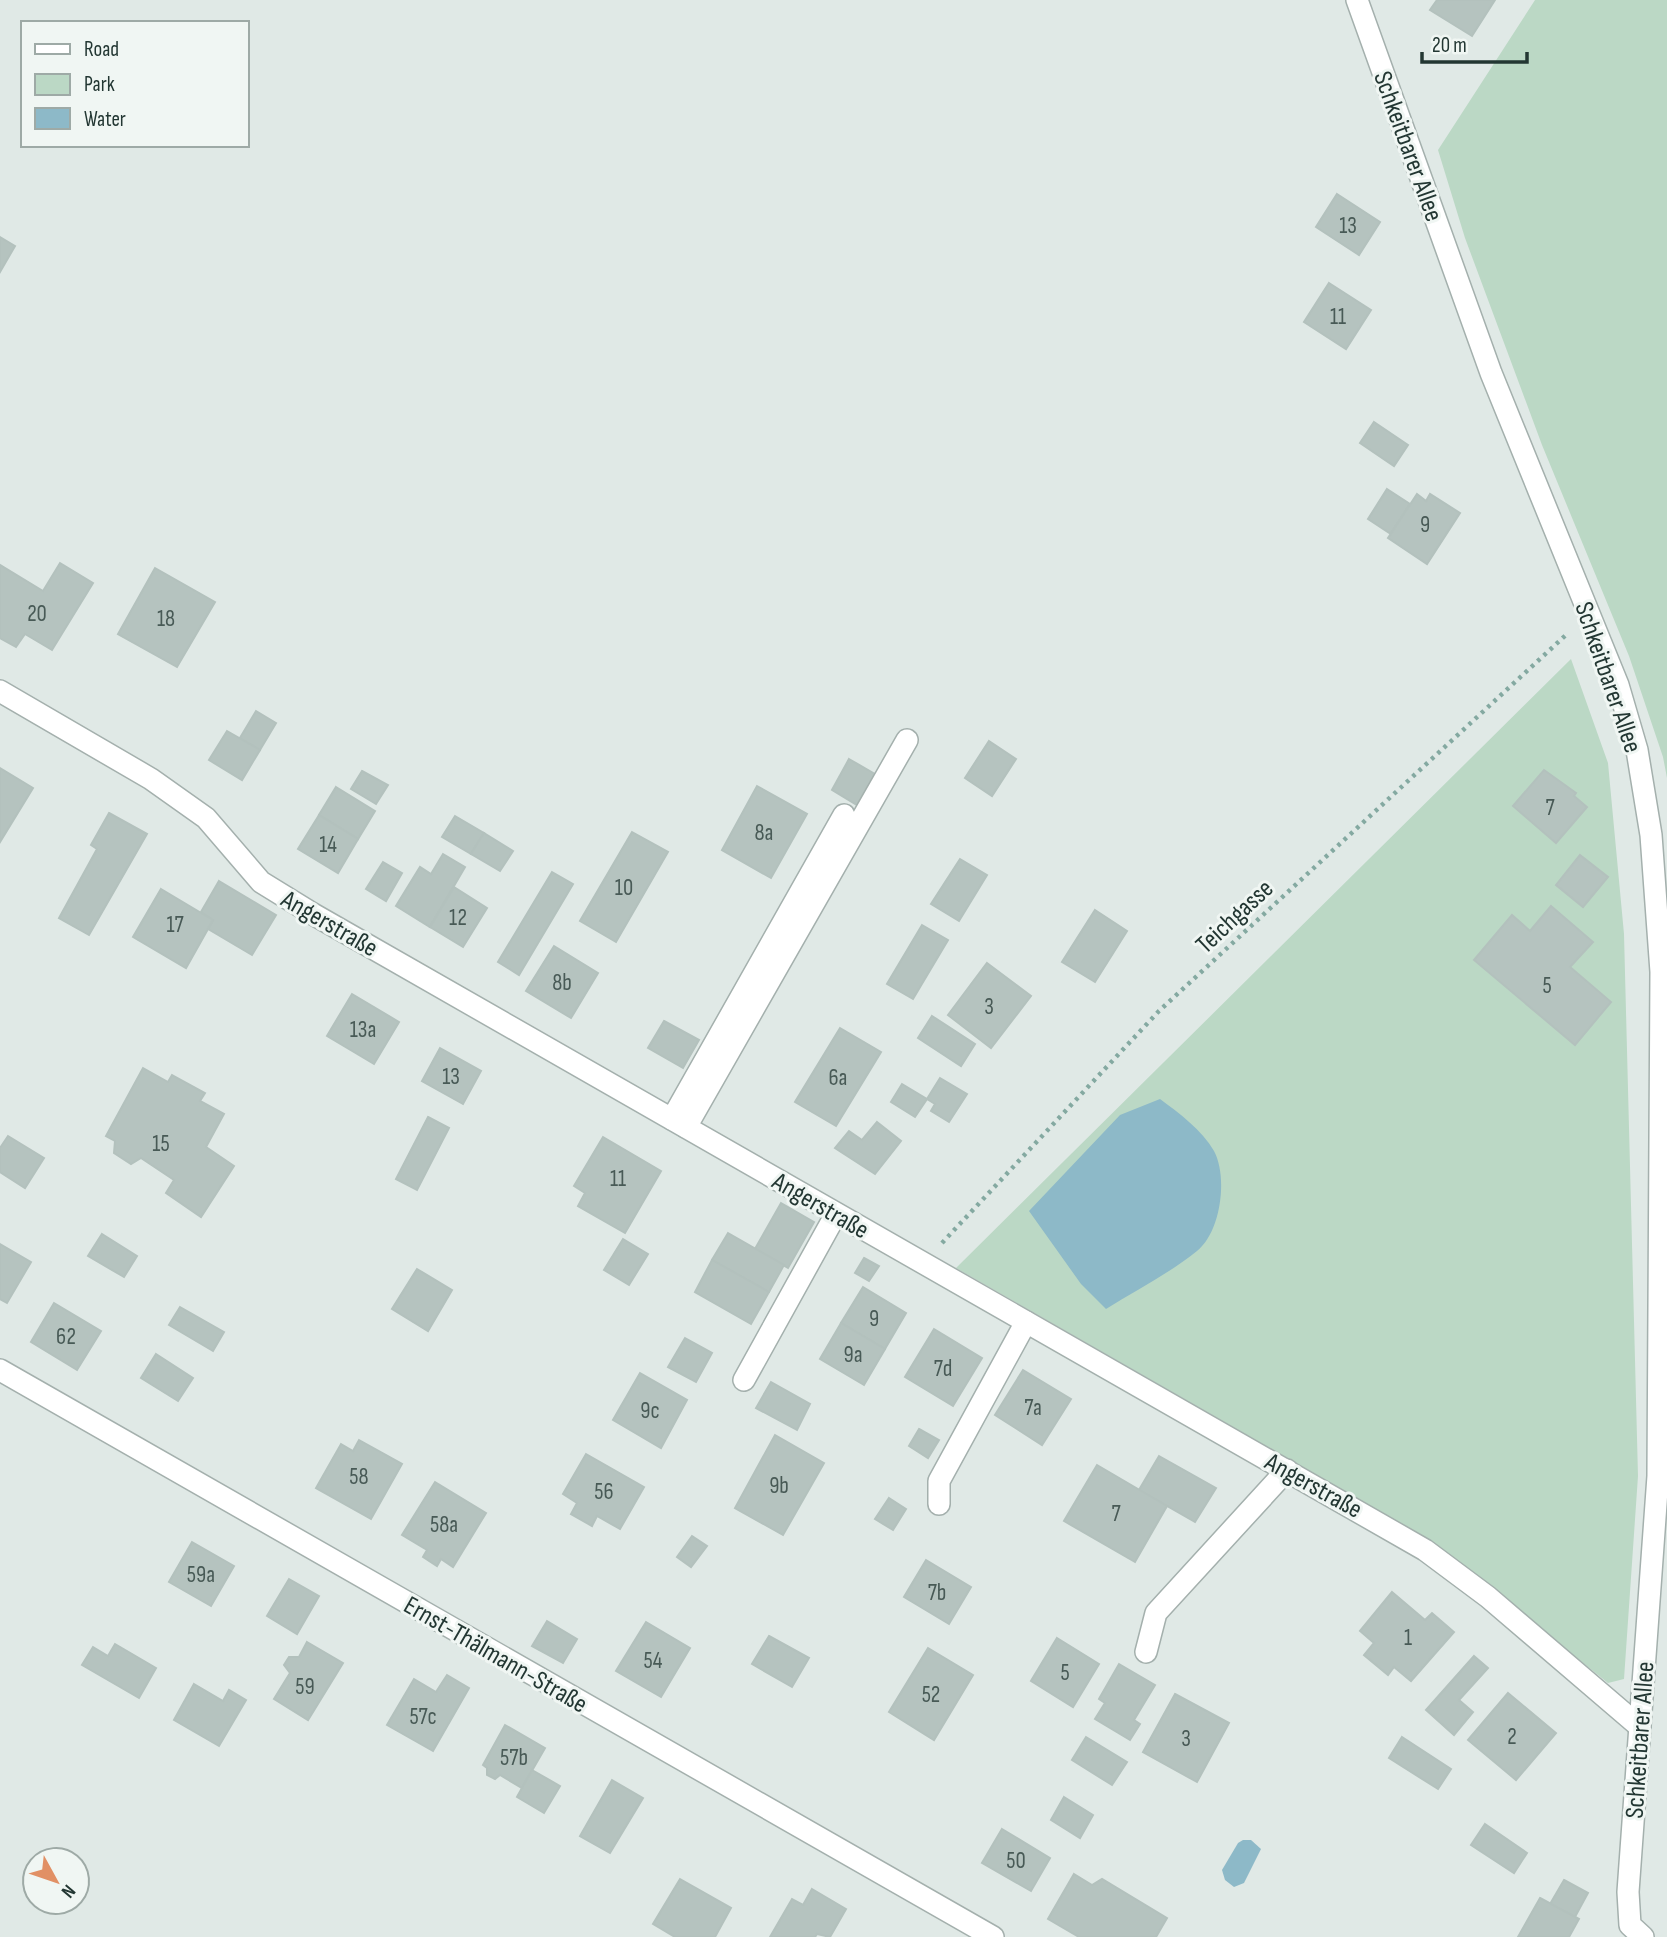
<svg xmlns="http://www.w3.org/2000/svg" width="1667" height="1937" viewBox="0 0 1667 1937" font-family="'Sofia Sans Condensed',sans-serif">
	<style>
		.green { fill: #bbd8c5 }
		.water { fill: #8db9c8 }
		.building { fill: #b5c3bf; stroke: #b3c1bd; stroke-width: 2 }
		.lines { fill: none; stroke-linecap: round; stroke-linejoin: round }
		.service-casing { stroke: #a4b0ad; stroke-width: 24 }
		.minor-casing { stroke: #a4b0ad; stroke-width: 24 }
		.tertiary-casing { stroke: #a4b0ad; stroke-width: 24 }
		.path { stroke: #84a9a1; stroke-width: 4.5; stroke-dasharray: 3.5 5; stroke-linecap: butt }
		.service { stroke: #fff; stroke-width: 21 }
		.minor { stroke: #fff; stroke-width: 21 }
		.tertiary { stroke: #fff; stroke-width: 21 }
		.labels { text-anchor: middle; stroke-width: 6; stroke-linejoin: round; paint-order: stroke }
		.number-label { font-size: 23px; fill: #485a56 }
		.street-label { font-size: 26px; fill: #233733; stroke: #f0f6f3 }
	</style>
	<rect width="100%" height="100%" fill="#e0e9e6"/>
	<g class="green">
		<path d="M1535 0H1667V778L1663 757 1629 656 1542 445 1465 238 1438 150Z"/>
		<path d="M1571 659 1608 763 1624 934 1638 1476 1624 1679 1608 1683 1431 1541 956 1268Z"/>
	</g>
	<g class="water">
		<path d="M1160 1099C1179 1113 1202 1130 1214 1151 1228 1177 1221 1232 1197 1251 1170 1273 1136 1290 1106 1309L1081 1284 1029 1211 1120 1115Z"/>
		<path d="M1243 1840H1251L1261 1849 1244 1883 1234 1887 1225 1880 1222 1870 1238 1843Z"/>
	</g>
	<g class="building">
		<path d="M1437 0H1495L1472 36 1430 10Z"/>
		<path d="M1337 194 1380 222 1359 255 1316 227Z"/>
		<path d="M0 237 15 246 0 272Z"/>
		<path d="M1329 283 1371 310 1346 349 1304 322Z"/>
		<path d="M1374 422 1408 445 1394 466 1360 443Z"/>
		<path d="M1387 489 1410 504 1391 534 1368 519Z"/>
		<path d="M1417 494 1426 501 1430 494 1460 513 1427 564 1388 538Z"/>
		<path d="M60 563 93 583 52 650 25 634 16 647 0 638V565L43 591Z"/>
		<path d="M155 568 215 602 177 667 118 634Z"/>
		<path d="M256 711 276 723 260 750 240 738Z"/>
		<path d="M227 731 260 750 242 780 209 760Z"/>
		<path d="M989 741 1016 759 992 796 965 778Z"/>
		<path d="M849 759 875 774 857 805 832 790Z"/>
		<path d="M0 768 33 788 0 842Z"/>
		<path d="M1544 770 1576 793 1574 796 1587 807 1556 843 1513 806Z"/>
		<path d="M362 771 388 785 376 804 351 789Z"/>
		<path d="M757 786 807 814 771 878 722 850Z"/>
		<path d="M336 787 375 811 358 839 319 815Z"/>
		<path d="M109 813 147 834 89 935 59 918 97 849 91 845Z"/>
		<path d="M319 815 358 839 338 873 298 849Z"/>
		<path d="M455 816 484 833 471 854 442 837Z"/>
		<path d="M632 832 668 852 616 942 580 921Z"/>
		<path d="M484 833 513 851 500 871 471 854Z"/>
		<path d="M443 854 465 867 430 927 396 906 420 867 431 874Z"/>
		<path d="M1580 855 1608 877 1583 907 1556 885Z"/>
		<path d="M960 859 987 875 959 921 931 904Z"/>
		<path d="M383 862 402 873 386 901 366 889Z"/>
		<path d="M552 872 573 884 519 975 498 962Z"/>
		<path d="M219 881 276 915 252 955 208 929 213 920 201 912Z"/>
		<path d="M454 887 487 908 463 947 430 927Z"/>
		<path d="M161 889 213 920 186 968 133 937Z"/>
		<path d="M1551 906 1593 942 1570 967 1611 1002 1575 1045 1474 960 1512 915 1530 931Z"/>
		<path d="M1095 910 1127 931 1095 982 1062 962Z"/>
		<path d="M922 925 948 940 913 999 887 984Z"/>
		<path d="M554 946 598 973 571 1018 526 991Z"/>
		<path d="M987 963 1031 996 991 1048 948 1015Z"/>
		<path d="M352 994 399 1022 374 1064 327 1036Z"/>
		<path d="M932 1016 975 1044 961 1066 918 1038Z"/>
		<path d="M664 1021 699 1040 683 1068 648 1048Z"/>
		<path d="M840 1028 881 1052 836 1126 795 1102Z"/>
		<path d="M440 1048 481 1071 463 1104 422 1081Z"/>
		<path d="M143 1068 168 1082 172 1075 205 1093 200 1101 224 1114 206 1147 234 1166 201 1217 166 1193 174 1180 141 1158 131 1164 114 1153 115 1141 106 1136Z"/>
		<path d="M940 1078 967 1094 949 1122 931 1111 935 1104 927 1099Z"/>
		<path d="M902 1084 927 1099 915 1117 891 1102Z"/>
		<path d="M428 1117 449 1128 417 1190 396 1179Z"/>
		<path d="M877 1122 901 1141 875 1174 835 1148 849 1131 862 1140Z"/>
		<path d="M8 1136 44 1158 25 1188 0 1172V1148Z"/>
		<path d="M603 1137 661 1171 625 1233 578 1206 585 1193 574 1186Z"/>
		<path d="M781 1203 814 1222 788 1268 755 1249Z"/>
		<path d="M728 1233 784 1265 769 1292 712 1260Z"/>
		<path d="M102 1234 137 1256 124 1277 88 1256Z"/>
		<path d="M623 1239 648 1254 629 1285 604 1270Z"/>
		<path d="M0 1244 31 1262 7 1303 0 1299Z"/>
		<path d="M864 1258 879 1266 869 1281 855 1273Z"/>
		<path d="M712 1260 769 1292 751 1324 695 1292Z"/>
		<path d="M417 1269 452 1290 428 1331 392 1309Z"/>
		<path d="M863 1287 906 1313 885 1349 841 1323Z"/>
		<path d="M54 1303 101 1331 77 1370 31 1342Z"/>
		<path d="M180 1307 224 1332 213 1351 169 1325Z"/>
		<path d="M841 1323 885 1349 864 1385 820 1359Z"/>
		<path d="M934 1329 982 1358 953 1406 905 1377Z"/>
		<path d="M685 1338 712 1353 696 1382 668 1367Z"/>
		<path d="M156 1354 193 1378 178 1401 141 1378Z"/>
		<path d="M1023 1370 1071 1399 1042 1445 995 1415Z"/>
		<path d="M640 1373 687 1400 661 1448 613 1420Z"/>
		<path d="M771 1382 810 1404 797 1430 756 1408Z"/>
		<path d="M919 1429 939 1440 928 1458 909 1446Z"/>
		<path d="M775 1435 824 1463 783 1535 735 1508Z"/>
		<path d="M359 1440 402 1464 371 1519 316 1488 341 1444 353 1451Z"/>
		<path d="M586 1454 644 1487 620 1529 597 1516 592 1526 571 1514 577 1503 563 1494Z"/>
		<path d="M1159 1456 1216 1488 1195 1522 1139 1490Z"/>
		<path d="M1097 1465 1167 1506 1135 1562 1064 1521Z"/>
		<path d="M435 1482 486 1513 453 1567 441 1559 437 1566 423 1557 427 1550 402 1535Z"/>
		<path d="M889 1498 906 1509 893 1530 875 1519Z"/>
		<path d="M692 1536 707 1546 691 1567 677 1557Z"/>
		<path d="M192 1542 234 1566 211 1606 169 1582Z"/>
		<path d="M926 1560 971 1587 949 1624 904 1597Z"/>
		<path d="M289 1579 319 1596 297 1634 267 1616Z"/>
		<path d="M1392 1592 1425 1620 1432 1613 1454 1632 1411 1681 1394 1667 1388 1675 1364 1655 1374 1643 1360 1631Z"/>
		<path d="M547 1621 577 1639 563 1663 532 1646Z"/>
		<path d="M646 1622 690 1648 661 1697 616 1671Z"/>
		<path d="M769 1636 809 1658 792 1687 752 1664Z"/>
		<path d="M1057 1638 1099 1664 1073 1707 1031 1681Z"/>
		<path d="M307 1642 343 1663 308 1720 274 1699 290 1673 284 1665 289 1657H299Z"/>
		<path d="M115 1644 156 1668 139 1698 82 1665 93 1647 108 1656Z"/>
		<path d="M928 1648 973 1675 934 1740 889 1712Z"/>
		<path d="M1474 1656 1488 1668 1459 1700 1473 1712 1454 1735 1426 1710Z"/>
		<path d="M1119 1664 1155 1685 1134 1720 1140 1724 1130 1740 1095 1719 1105 1703 1099 1699Z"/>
		<path d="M447 1675 469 1688 433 1751 387 1725 414 1679 436 1692Z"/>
		<path d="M194 1684 223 1701 229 1690 246 1700 219 1746 174 1720Z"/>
		<path d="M1508 1693 1556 1733 1516 1780 1468 1740Z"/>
		<path d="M1175 1694 1229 1723 1197 1782 1143 1752Z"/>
		<path d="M505 1725 545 1748 522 1788 500 1775 495 1779 487 1775V1768L483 1765Z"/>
		<path d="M1086 1737 1127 1762 1112 1785 1072 1760Z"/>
		<path d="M1402 1737 1451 1769 1438 1789 1389 1758Z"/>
		<path d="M532 1770 560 1786 544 1813 517 1797Z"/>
		<path d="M612 1780 643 1798 610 1853 580 1836Z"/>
		<path d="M1064 1797 1093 1815 1080 1838 1051 1820Z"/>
		<path d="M1485 1824 1527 1853 1514 1873 1471 1845Z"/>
		<path d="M1002 1829 1050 1858 1031 1891 982 1863Z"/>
		<path d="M1074 1874 1092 1885 1102 1879 1167 1918 1156 1937H1079L1048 1919Z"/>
		<path d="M680 1879 731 1908 715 1937H675L653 1924Z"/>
		<path d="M1564 1880 1588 1893 1575 1917 1550 1904Z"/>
		<path d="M812 1889 846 1909 830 1937 817 1934 815 1937H770L792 1899 803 1905Z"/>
		<path d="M1540 1898 1579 1919 1569 1937H1518Z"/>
	</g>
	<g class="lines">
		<g class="service-casing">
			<g id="service">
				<path d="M672 1119 844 815"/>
				<path d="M686 1127 907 740"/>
				<path d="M744 1380 836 1214"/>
				<path d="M939 1504V1481L1026 1322"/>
				<path d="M1146 1652 1156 1613 1287 1470"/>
			</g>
		</g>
		<g class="minor-casing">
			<g id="minor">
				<path d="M0 691 151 779 206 818 261 882 313 914 1425 1550 1488 1597 1640 1727"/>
				<path d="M0 1370 993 1937"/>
			</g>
		</g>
		<g class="tertiary-casing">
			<path id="tertiary" d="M1357 0 1491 373 1618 685 1637 750 1651 835 1661 972 1658 1476 1628 1892 1630 1925 1643 1937"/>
		</g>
		<path class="path" d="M942 1243 1159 1011 1567 634"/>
		<use href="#service" class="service"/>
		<use href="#minor" class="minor"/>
		<use href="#tertiary" class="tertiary"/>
	</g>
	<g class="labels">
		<g class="number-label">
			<text x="1348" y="233">13</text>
			<text x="1338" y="324">11</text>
			<text x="1425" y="532">9</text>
			<text x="37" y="621">20</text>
			<text x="166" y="626">18</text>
			<text x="1550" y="815">7</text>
			<text x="764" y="840">8a</text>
			<text x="328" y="852">14</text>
			<text x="624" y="895">10</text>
			<text x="458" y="925">12</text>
			<text x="175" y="932">17</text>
			<text x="562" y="990">8b</text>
			<text x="1547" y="993">5</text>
			<text x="989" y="1014">3</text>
			<text x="363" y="1037">13a</text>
			<text x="451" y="1084">13</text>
			<text x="838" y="1085">6a</text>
			<text x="161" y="1151">15</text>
			<text x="618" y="1186">11</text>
			<text x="874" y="1326">9</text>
			<text x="66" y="1344">62</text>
			<text x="853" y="1362">9a</text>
			<text x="943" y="1376">7d</text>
			<text x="1033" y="1415">7a</text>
			<text x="650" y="1418">9c</text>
			<text x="359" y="1484">58</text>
			<text x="779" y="1493">9b</text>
			<text x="604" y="1499">56</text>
			<text x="1116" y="1521">7</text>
			<text x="444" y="1532">58a</text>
			<text x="201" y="1582">59a</text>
			<text x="937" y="1600">7b</text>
			<text x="1408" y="1645">1</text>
			<text x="653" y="1668">54</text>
			<text x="1065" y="1680">5</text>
			<text x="305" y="1694">59</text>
			<text x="931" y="1702">52</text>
			<text x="423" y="1724">57c</text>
			<text x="1512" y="1744">2</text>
			<text x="1186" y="1746">3</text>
			<text x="514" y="1765">57b</text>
			<text x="1016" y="1868">50</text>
		</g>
		<g class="street-label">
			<text transform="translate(1409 146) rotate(70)" y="9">Schkeitbarer Allee</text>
			<text transform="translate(1609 677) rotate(71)" y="9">Schkeitbarer Allee</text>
			<text transform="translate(1234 916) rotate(-43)" y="9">Teichgasse</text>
			<text transform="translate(330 923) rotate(30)" y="9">Angerstraße</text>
			<text transform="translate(821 1205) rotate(30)" y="9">Angerstraße</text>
			<text transform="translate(1314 1485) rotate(29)" y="9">Angerstraße</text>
			<text transform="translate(496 1654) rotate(30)" y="9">Ernst-Thälmann-Straße</text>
			<text transform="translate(1639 1740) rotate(-86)" y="9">Schkeitbarer Allee</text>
		</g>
	</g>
	<rect x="21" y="21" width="228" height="126" fill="#f0f6f3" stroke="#9eaaa6" stroke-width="2"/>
	<rect x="35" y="44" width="35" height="10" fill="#ffffff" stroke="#9eaaa6" stroke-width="2"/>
	<text x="84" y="56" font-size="21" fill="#233733">Road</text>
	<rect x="35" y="74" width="35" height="21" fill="#bbd8c5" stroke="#9eaaa6" stroke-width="2"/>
	<text x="84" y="91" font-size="21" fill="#233733">Park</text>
	<rect x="35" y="108" width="35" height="21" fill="#8db9c8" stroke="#9eaaa6" stroke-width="2"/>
	<text x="84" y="126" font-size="21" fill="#233733">Water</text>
	<g transform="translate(56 1881) rotate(130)"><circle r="33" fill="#f0f6f3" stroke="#9eaaa6" stroke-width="2"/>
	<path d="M0-5L12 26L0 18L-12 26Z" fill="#e19065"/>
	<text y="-10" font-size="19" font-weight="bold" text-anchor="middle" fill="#233733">N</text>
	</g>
	<path d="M1422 52v10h105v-10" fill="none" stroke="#233733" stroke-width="3.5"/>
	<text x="1432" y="52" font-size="21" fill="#233733" stroke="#f0f6f3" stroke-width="5" paint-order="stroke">20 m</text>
</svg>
